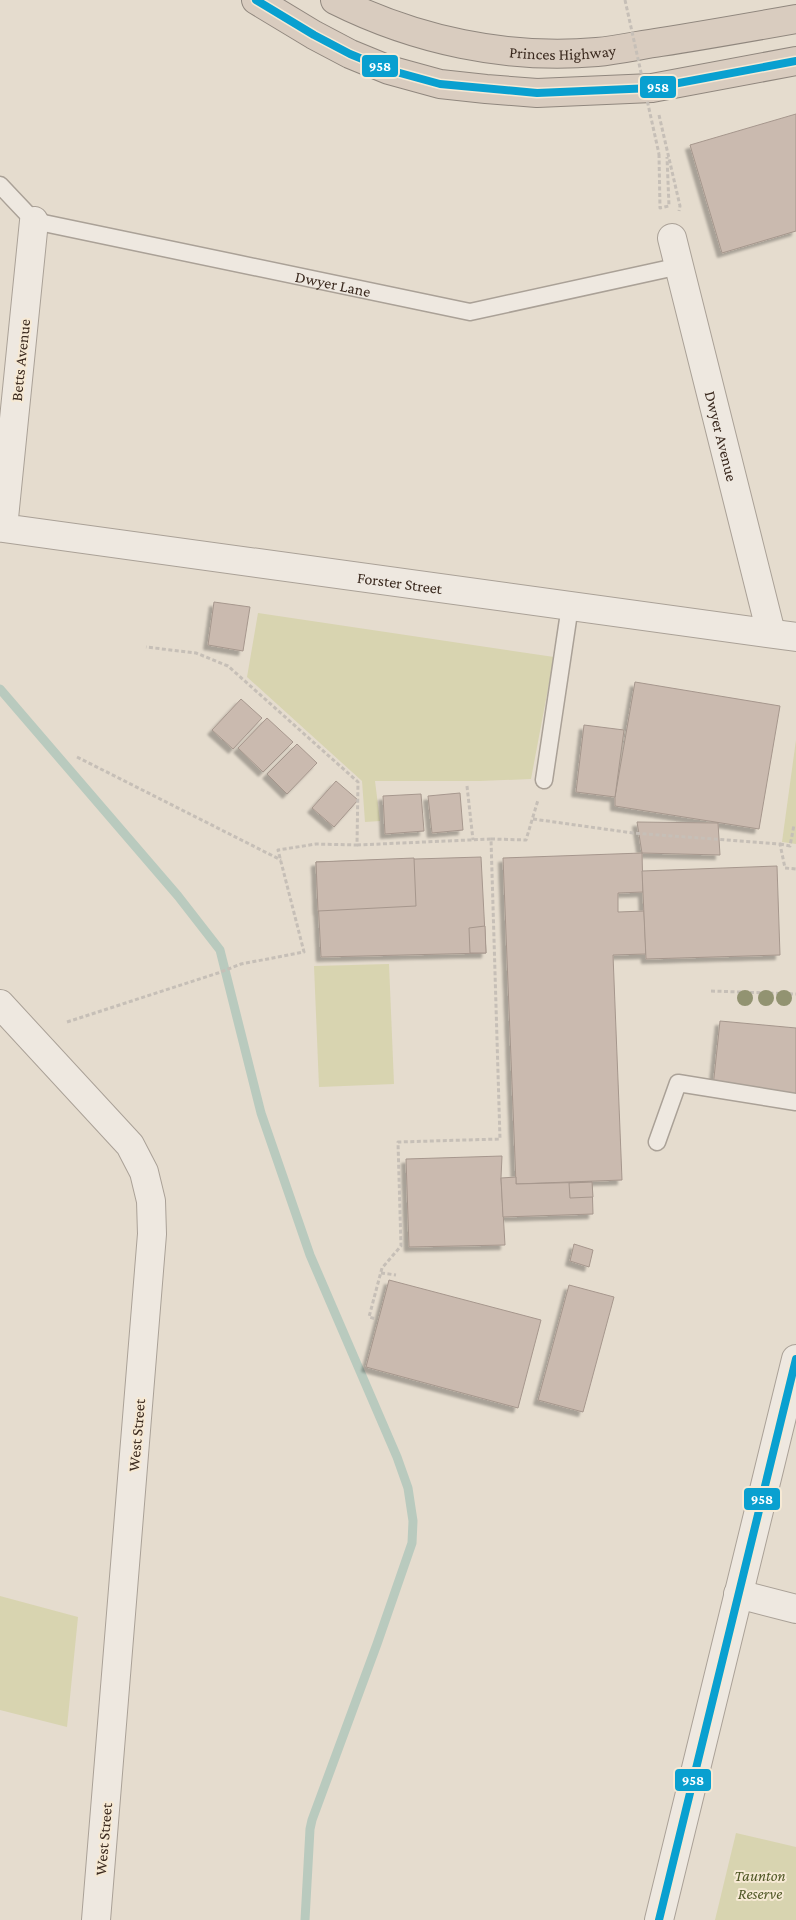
<svg xmlns="http://www.w3.org/2000/svg" width="796" height="1920" viewBox="0 0 796 1920" font-family="'Crimson Pro',serif">
	<style>
		.green { fill: #d8d4b0 }
		.lines { fill: none; stroke-linecap: round; stroke-linejoin: round }
		.stream { stroke: #b9cabe; stroke-width: 9 }
		.building { fill: #cabaaf; stroke: #a6978d; filter: url(#shadow) }
		.lane-casing { stroke: #aaa197; stroke-width: 19 }
		.street-casing { stroke: #aaa197; stroke-width: 30 }
		.highway-casing { stroke: #90877e; stroke-width: 30 }
		.path { stroke: #c6bfb7; stroke-width: 3; stroke-dasharray: 4 2.5; stroke-linecap: butt }
		.lane { stroke: #eee8e0; stroke-width: 16 }
		.street { stroke: #eee8e0; stroke-width: 28 }
		.highway { stroke: #d9ccbf; stroke-width: 28 }
		.path-bridge { stroke: #c6bfb7; stroke-width: 3; stroke-dasharray: 4 2.5; stroke-linecap: butt }
		.bus-1-casing { stroke: #f6e9d4; stroke-width: 11 }
		.bus-1 { stroke: #09a0d0; stroke-width: 8 }
		.tree { fill: #929371 }
		.labels { text-anchor: middle; stroke-width: 4; stroke-linejoin: round; paint-order: stroke }
		.street-label { font-size: 16px; fill: #3a291e; stroke: #f6e9d4 }
		.park-label { font-size: 16px; font-style: italic; fill: #4f5725; stroke: #f6e9d4 }
		.line-badge { stroke: #f6e9d4; stroke-width: 2 }
		.badge-label { font-size: 14px; text-anchor: middle; font-weight: bold; fill: #fff }
	</style>
	<defs>
		<filter id="shadow"><feDropShadow dx="-4.5" dy="4.5" stdDeviation="1" flood-color="#0004"/></filter>
	</defs>
	<rect width="100%" height="100%" fill="#e5dcce"/>
	<g class="green">
		<path d="M258 613 554 657 531 779 480 781H375L380 821 365 822 362 781 247 677Z"/>
		<path d="M796 740V844L782 842Z"/>
		<path d="M389 964 394 1084 319 1087 314 966Z"/>
		<path d="M0 1596 78 1617 67 1727 0 1710Z"/>
		<path d="M736 1833 796 1847V1920H715Z"/>
	</g>
	<g class="lines">
		<path class="stream" d="M0 689 178 896 220 950 261 1113 310 1255 397 1457 408 1488 413 1521 412 1543 377 1644 312 1820 310 1829 305 1920"/>
	</g>
	<g class="building">
		<path d="M796 114V231L722 253 690 145Z"/>
		<path d="M214 602 250 607 243 651 208 645Z"/>
		<path d="M635 682 780 706 759 829 615 806V797Z"/>
		<path d="M241 699 262 718 233 749 212 730Z"/>
		<path d="M267 718 293 742 263 772 238 748Z"/>
		<path d="M584 725 624 730 615 797 576 792Z"/>
		<path d="M297 744 317 763 287 794 267 774Z"/>
		<path d="M336 781 358 800 334 827 312 808Z"/>
		<path d="M460 793 463 830 432 833 428 796Z"/>
		<path d="M421 794 424 831 385 834 383 796Z"/>
		<path d="M637 822 718 823 720 855 642 853Z"/>
		<path d="M642 853 643 892 618 893V912L644 911 646 954 613 955 622 1180 516 1184 503 858Z"/>
		<path d="M481 857 486 953 321 957 316 862Z"/>
		<path d="M414 858 416 906 318 911 316 862Z"/>
		<path d="M777 866 780 955 646 959 642 871Z"/>
		<path d="M485 926 486 953H470L469 928Z"/>
		<path d="M720 1021 796 1028V1095L713 1087Z"/>
		<path d="M502 1156 501 1178 505 1245 409 1247 406 1159Z"/>
		<path d="M516 1177V1184L592 1182 593 1214 503 1217 501 1178Z"/>
		<path d="M592 1182 593 1197 570 1198 569 1183Z"/>
		<path d="M574 1244 593 1250 589 1267 570 1261Z"/>
		<path d="M389 1280 541 1320 518 1408 366 1367Z"/>
		<path d="M569 1285 614 1297 583 1412 538 1400Z"/>
	</g>
	<g class="lines">
		<g class="lane-casing">
			<g id="lane">
				<path id="s1" d="M0 185 34 221 470 312 680 266"/>
				<path d="M544 780 570 606"/>
				<path d="M657 1142 678 1083 796 1102"/>
			</g>
		</g>
		<g class="street-casing">
			<g id="street">
				<path id="s2" d="M34 221 3 528 796 637"/>
				<path id="s3" d="M672 238 771 633"/>
				<path d="M0 1004 130 1145 144 1172 151 1201 152 1234 96 1920"/>
				<path d="M738 1594 796 1609"/>
				<path d="M659 1920 796 1359"/>
			</g>
		</g>
		<g class="highway-casing">
			<g id="highway">
				<path d="M256 0 314 35 350 54 389 70 440 84 486 89 537 93 652 88 796 61"/>
				<path id="s4" d="M335 0C415 40 507 60 597 52 618 50 640 45 661 42 706 35 751 27 796 19"/>
			</g>
		</g>
		<g class="path">
			<path d="M659 115 680 206 679 211"/>
			<path d="M659 154 660 208 669 206 667 157"/>
			<path d="M77 757 281 860"/>
			<path d="M467 786 473 840"/>
			<path d="M533 819 633 833 780 844 785 868 796 869"/>
			<path d="M491 839 526 840 538 800"/>
			<path d="M780 844 790 846 794 825"/>
			<path d="M357 845 491 839 500 1139 398 1142 401 1246 382 1268 369 1317 376 1319"/>
			<path d="M711 991 796 994"/>
			<path d="M67 1022 218 973 241 964 304 952 278 850 316 844 357 845 358 782 228 666 196 653 146 647"/>
			<path d="M381 1273 396 1275"/>
		</g>
		<use href="#lane" class="lane"/>
		<use href="#street" class="street"/>
		<use href="#highway" class="highway"/>
		<path class="path-bridge" d="M625 0 659 154"/>
		<g class="bus-1-casing">
			<g id="bus-1">
				<path d="M256 0 314 35 350 54 389 70 440 84 537 93 652 88 796 61"/>
				<path d="M659 1920 796 1359"/>
			</g>
		</g>
		<use href="#bus-1" class="bus-1"/>
	</g>
	<g class="tree">
		<circle cx="745" cy="998" r="8"/>
		<circle cx="766" cy="998" r="8"/>
		<circle cx="784" cy="998" r="8"/>
	</g>
	<g class="labels">
		<g class="street-label">
			<text dy="6" stroke="none"><textPath href="#s4" startOffset="236">Princes Highway</textPath></text>
			<text dy="6" stroke="none"><textPath href="#s1" startOffset="355">Dwyer Lane</textPath></text>
			<text transform="translate(20 360) rotate(-84)" y="6">Betts Avenue</text>
			<text dy="6" stroke="none"><textPath href="#s3" startOffset="204">Dwyer Avenue</textPath></text>
			<text dy="6" stroke="none"><textPath href="#s2" startOffset="709">Forster Street</textPath></text>
			<text transform="translate(136 1435) rotate(-85)" y="6">West Street</text>
			<text transform="translate(103 1839) rotate(-85)" y="6">West Street</text>
		</g>
		<g class="park-label">
			<text x="760" y="1881">Taunton<tspan x="760" dy="18">Reserve</tspan></text>
		</g>
	</g>
	<g class="line-badge">
		<rect x="361" y="54" width="38" height="24" rx="5" fill="#09a0d0"/>
		<rect x="639" y="75" width="38" height="24" rx="5" fill="#09a0d0"/>
		<rect x="743" y="1487" width="38" height="24" rx="5" fill="#09a0d0"/>
		<rect x="674" y="1768" width="38" height="24" rx="5" fill="#09a0d0"/>
	</g>
	<g class="badge-label">
		<text x="380" y="71">958</text>
		<text x="658" y="92">958</text>
		<text x="762" y="1504">958</text>
		<text x="693" y="1785">958</text>
	</g>
</svg>
